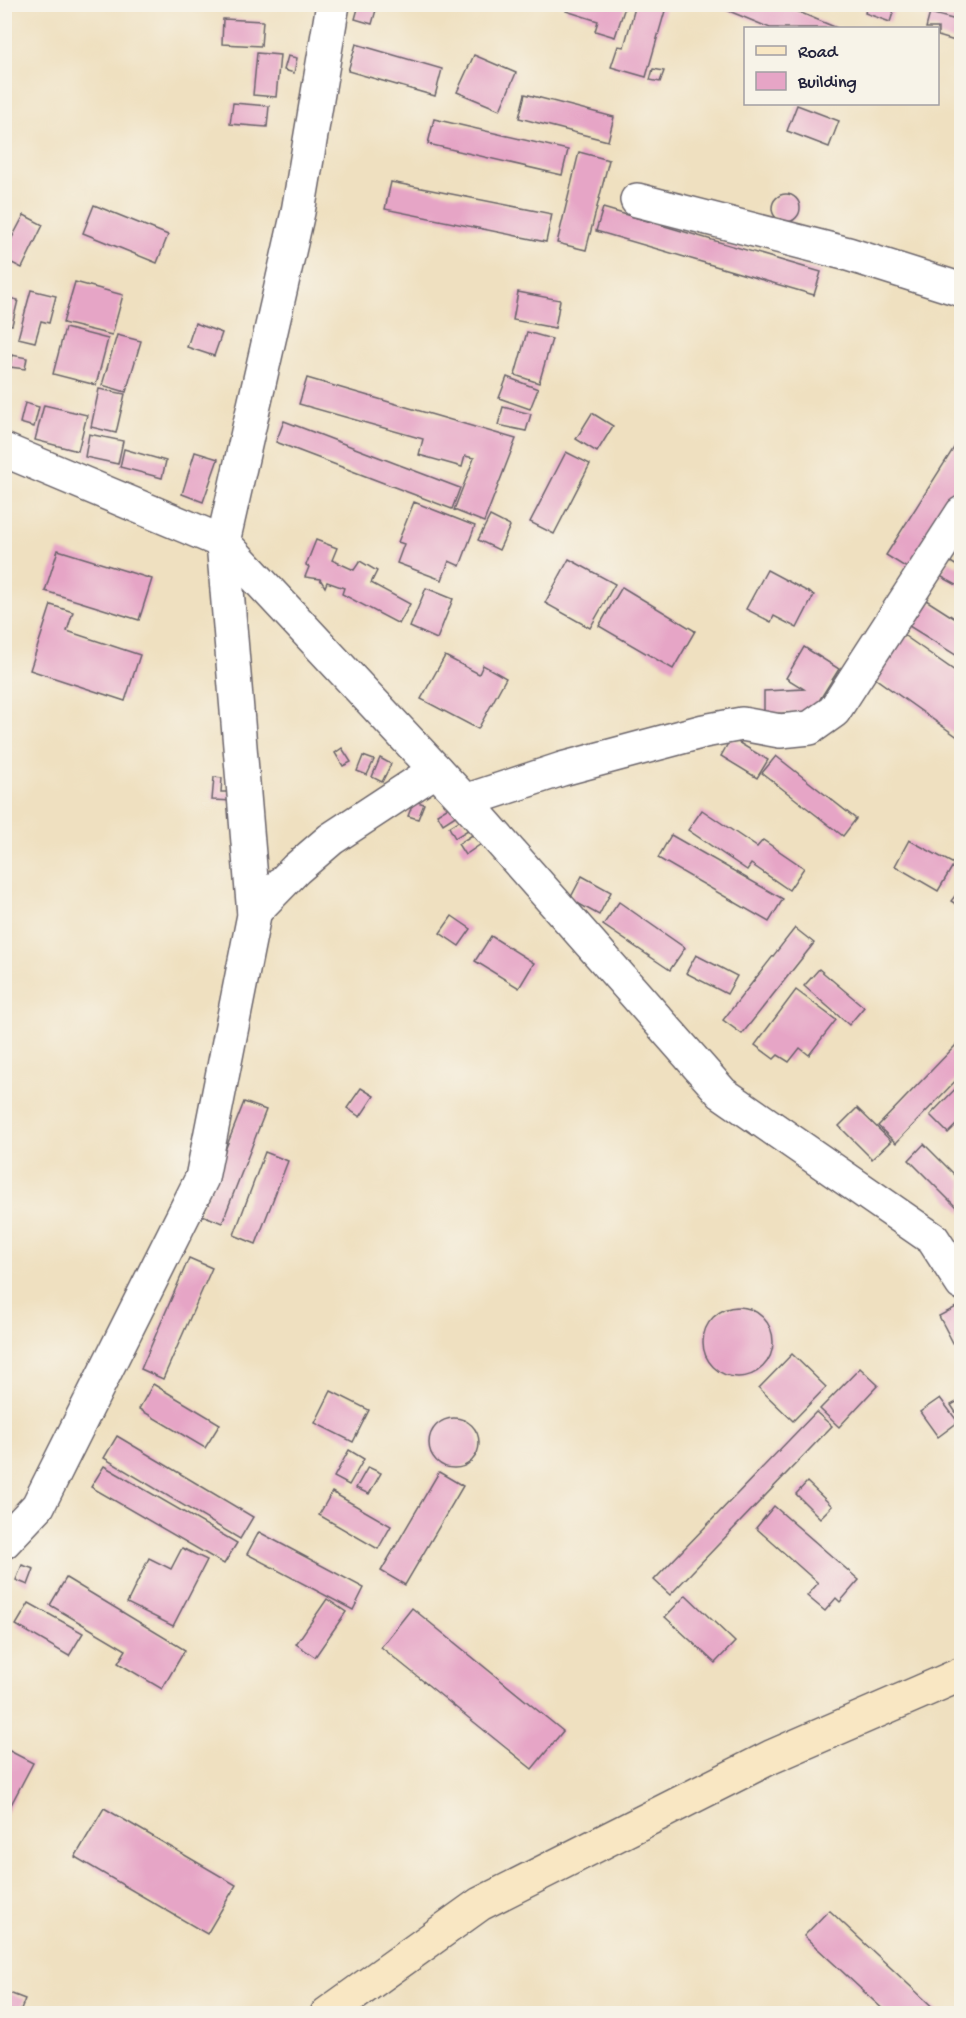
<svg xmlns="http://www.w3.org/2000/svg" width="966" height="2018" viewBox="0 0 966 2018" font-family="'Gochi Hand',sans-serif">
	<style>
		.building { fill: #e6a5c6 }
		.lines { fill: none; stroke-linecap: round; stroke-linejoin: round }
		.street-casing { stroke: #6a646a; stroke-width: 36 }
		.secondary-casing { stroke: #6a646a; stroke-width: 36 }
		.street { stroke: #fff; stroke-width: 33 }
		.secondary { stroke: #f9e7c3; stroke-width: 33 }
	</style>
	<rect width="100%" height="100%" fill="#f7f3e8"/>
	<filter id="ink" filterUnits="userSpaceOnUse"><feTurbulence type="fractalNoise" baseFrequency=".0167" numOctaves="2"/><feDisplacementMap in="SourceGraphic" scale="12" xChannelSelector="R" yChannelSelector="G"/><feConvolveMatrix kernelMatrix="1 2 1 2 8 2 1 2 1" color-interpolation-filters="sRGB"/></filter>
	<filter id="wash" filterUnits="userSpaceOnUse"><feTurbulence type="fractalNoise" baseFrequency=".008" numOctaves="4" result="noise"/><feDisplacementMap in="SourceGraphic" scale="24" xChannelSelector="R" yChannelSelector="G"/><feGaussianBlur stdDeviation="1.35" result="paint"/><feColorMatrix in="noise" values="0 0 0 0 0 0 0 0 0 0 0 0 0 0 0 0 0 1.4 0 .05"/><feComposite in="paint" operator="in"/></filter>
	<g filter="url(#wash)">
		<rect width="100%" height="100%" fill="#efe0c0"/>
		<g id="blocks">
			<g class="building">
				<path d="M568 4H626L615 37 595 31 598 21 566 11Z"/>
				<path d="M636 4H667L646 77 611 67 618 46 624 47Z"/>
				<path d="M712 4H780L837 28H770Z"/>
				<path d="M867 4H896L890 22 865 13Z"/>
				<path d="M359 5 376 10 372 24 355 19Z"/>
				<path d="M930 13 960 21 955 41 938 36V28H926Z"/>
				<path d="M223 19 263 21 261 46 222 44Z"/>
				<path d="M356 44 442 69 435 96 348 71Z"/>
				<path d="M257 53 280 55 276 97 253 95Z"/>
				<path d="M474 55 516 73 500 110 457 92Z"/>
				<path d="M288 56 297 58 294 73 284 70Z"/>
				<path d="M653 69 664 71 660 82 650 80Z"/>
				<path d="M525 94 614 117 608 141 519 118Z"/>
				<path d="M233 103 269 106 267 127 230 124Z"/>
				<path d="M797 105 839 121 829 147 787 131Z"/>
				<path d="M434 119 568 150 562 175 428 144Z"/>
				<path d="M579 152 609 160 586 250 557 243Z"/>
				<path d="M391 182 552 214 546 242 385 209Z"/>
				<circle cx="786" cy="208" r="14"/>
				<path d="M94 205 168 235 157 263 83 233Z"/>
				<path d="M603 208 821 272 814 295 596 231Z"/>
				<path d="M24 215 43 225 22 268 4 259V253Z"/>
				<path d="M75 282 123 295 112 335 63 323Z"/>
				<path d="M31 290 56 296 49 323 41 321 35 342 18 338Z"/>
				<path d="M518 292 560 300 555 328 513 320Z"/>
				<path d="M4 297 18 300 12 325 4 323Z"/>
				<path d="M195 323 222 333 214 356 187 347Z"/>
				<path d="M65 328 108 339 96 385 53 374Z"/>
				<path d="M527 332 552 339 539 383 515 375Z"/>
				<path d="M117 335 141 341 126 392 102 385Z"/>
				<path d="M4 338 8 339 5 353H4Z"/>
				<path d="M12 355 27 358 25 369 10 367Z"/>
				<path d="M507 377 538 389 530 409 499 398Z"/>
				<path d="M307 378 516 439 484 522 454 510 474 458 465 456 462 467 419 455 423 439 299 404Z"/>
				<path d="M99 389 125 394 116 433 91 427Z"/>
				<path d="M25 403 39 407 34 427 20 423Z"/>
				<path d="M44 405 87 415 78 451 35 440Z"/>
				<path d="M503 407 531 414 526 431 498 425Z"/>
				<path d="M592 413 613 426 597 452 576 439Z"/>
				<path d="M284 421 460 488 452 509 276 442Z"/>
				<path d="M89 434 123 441 118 464 85 457Z"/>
				<path d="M962 435V488L910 570 886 555Z"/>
				<path d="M124 449 166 461 162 478 120 467Z"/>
				<path d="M195 452 218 459 203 502 182 494Z"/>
				<path d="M566 452 590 464 554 534 530 522Z"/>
				<path d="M414 502 475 526 460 566 449 561 442 580 397 563 404 544 398 542Z"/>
				<path d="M490 516 510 526 499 550 478 540Z"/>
				<path d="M316 540 337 548 332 560 354 570 360 561 377 571 371 583 410 604 399 624 342 594 344 588 327 582 325 587 320 579 305 577 309 567 306 565Z"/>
				<path d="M58 550 152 579 139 620 45 591Z"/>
				<path d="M569 559 615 584 590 628 545 603Z"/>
				<path d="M949 561 962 569V588L940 576Z"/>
				<path d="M767 570 814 595 797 628 774 616 771 622 746 609Z"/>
				<path d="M622 587 695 631 673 669 599 626Z"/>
				<path d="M426 588 453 599 437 639 410 627Z"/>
				<path d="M926 600 962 623V659L909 626Z"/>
				<path d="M51 605 73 612 67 631 140 655 125 701 30 670Z"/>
				<path d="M902 634 962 676V740L872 676Z"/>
				<path d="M804 647 839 669 812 712 764 714V691L804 689 786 678Z"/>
				<path d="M445 656 479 674 483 665 506 678 478 729 421 699Z"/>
				<path d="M731 738 768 760 757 778 721 756Z"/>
				<path d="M342 748 351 762 343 766 335 753Z"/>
				<path d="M363 756 374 760 367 775 357 771Z"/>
				<path d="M776 756 856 819 843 836 762 773Z"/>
				<path d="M380 758 391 764 382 782 372 777Z"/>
				<path d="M214 777 222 778 221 792H234V801L212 800Z"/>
				<path d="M414 801 424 804 418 819 408 816Z"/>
				<path d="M450 806 457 815 443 824 437 814Z"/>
				<path d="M702 810 757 847 763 840 804 868 789 890 751 864 747 870 688 830Z"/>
				<path d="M462 819 468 830 455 838 449 827Z"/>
				<path d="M474 834 481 844 465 855 458 844Z"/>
				<path d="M671 835 783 899 769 922 658 858Z"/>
				<path d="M909 840 954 864 938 891 895 866Z"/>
				<path d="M582 876 611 892 599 915 570 899Z"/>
				<path d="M962 887V908L951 901Z"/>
				<path d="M619 902 685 948 670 970 603 925Z"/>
				<path d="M452 916 471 929 459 946 440 933Z"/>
				<path d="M795 928 814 943 742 1034 723 1020Z"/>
				<path d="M491 936 534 963 519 988 475 961Z"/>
				<path d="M696 955 737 976 727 994 686 973Z"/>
				<path d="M819 969 864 1007 849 1025 804 986Z"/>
				<path d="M796 990 836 1020 809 1055 800 1048 789 1062 778 1055 774 1059 755 1045Z"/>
				<path d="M956 1045 962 1050V1074L896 1143 878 1126Z"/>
				<path d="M962 1082V1119L948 1133 930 1115Z"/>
				<path d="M361 1088 374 1096 360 1117 347 1108Z"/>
				<path d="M244 1102 266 1110 222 1223 200 1214Z"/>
				<path d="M857 1108 891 1141 872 1159 839 1126Z"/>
				<path d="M924 1144 962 1182V1213L909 1160Z"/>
				<path d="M265 1152 288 1161 256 1244 234 1235Z"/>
				<path d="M189 1258 212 1268 163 1379 141 1369Z"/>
				<path d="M962 1304V1360L939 1316Z"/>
				<circle cx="738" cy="1342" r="35"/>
				<path d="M792 1354 826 1387 793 1421 759 1388Z"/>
				<path d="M860 1368 878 1385 839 1427 820 1409Z"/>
				<path d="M153 1384 220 1424 205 1448 139 1409Z"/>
				<path d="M331 1391 369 1410 353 1442 315 1423Z"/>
				<path d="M940 1398 958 1422 938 1437 920 1412Z"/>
				<path d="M962 1399V1422L951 1405Z"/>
				<path d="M816 1412 832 1426 670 1595 654 1580Z"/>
				<circle cx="454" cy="1443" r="25"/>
				<path d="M117 1436 253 1517 240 1539 104 1458Z"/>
				<path d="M349 1450 364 1459 349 1485 334 1477Z"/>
				<path d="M104 1466 237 1543 224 1564 91 1487Z"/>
				<path d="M368 1467 381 1473 369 1494 356 1488Z"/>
				<path d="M439 1472 463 1486 405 1585 381 1571Z"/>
				<path d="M807 1482 832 1506 820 1518 796 1494Z"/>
				<path d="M332 1492 391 1526 378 1549 319 1515Z"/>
				<path d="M774 1506 859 1580 840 1602 836 1598 825 1611 807 1596 818 1583 756 1528Z"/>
				<path d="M259 1532 364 1588 353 1610 247 1554Z"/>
				<path d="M182 1548 207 1560 173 1626 127 1603 149 1558 171 1569Z"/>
				<path d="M22 1565 34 1569 28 1585 16 1580Z"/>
				<path d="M66 1578 185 1650 162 1689 118 1663 126 1650 50 1605Z"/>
				<path d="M686 1595 735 1642 715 1663 665 1617Z"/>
				<path d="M327 1599 346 1612 315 1657 296 1644Z"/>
				<path d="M29 1603 83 1633 69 1656 16 1625Z"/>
				<path d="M412 1608 563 1731 532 1769 381 1647Z"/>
				<path d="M4 1748 33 1763 4 1818Z"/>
				<path d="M104 1808 236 1885 207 1934 75 1857Z"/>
				<path d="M829 1910 940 2014H888L804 1936Z"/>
				<path d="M4 1991 25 1999 19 2014H4Z"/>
			</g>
		</g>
	</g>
	<g filter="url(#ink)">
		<use href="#blocks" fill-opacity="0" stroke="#6a646a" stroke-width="1.5"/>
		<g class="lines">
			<g class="street-casing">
				<g id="street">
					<path d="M637 200 848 254 962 290"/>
					<path d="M4 450 223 542 465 801 722 1093 933 1239 962 1284"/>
					<path d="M465 801 562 769 704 731 742 724 780 731 810 728 834 711 962 513"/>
					<path d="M254 912 296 869 331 839 436 770"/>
					<path d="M4 1542 38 1506 202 1178 254 915 223 542 298 212 333 4"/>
				</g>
			</g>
			<g class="secondary-casing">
				<path id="secondary" d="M327 2014 480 1904 771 1757 962 1674"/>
			</g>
			<use href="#street" class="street"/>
			<use href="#secondary" class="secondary"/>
		</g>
	</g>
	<rect width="966" height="2018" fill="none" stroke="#f7f3e8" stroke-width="24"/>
	<rect x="744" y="27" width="195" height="78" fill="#f7f3e8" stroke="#a29fa3" stroke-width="1.5"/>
	<rect x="756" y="46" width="30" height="9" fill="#f9e7c3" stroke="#a29fa3" stroke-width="1.5"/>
	<text x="798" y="57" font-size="18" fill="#22223b">Road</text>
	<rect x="756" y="72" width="30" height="18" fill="#e6a5c6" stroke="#a29fa3" stroke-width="1.5"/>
	<text x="798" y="87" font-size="18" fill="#22223b">Building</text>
</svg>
